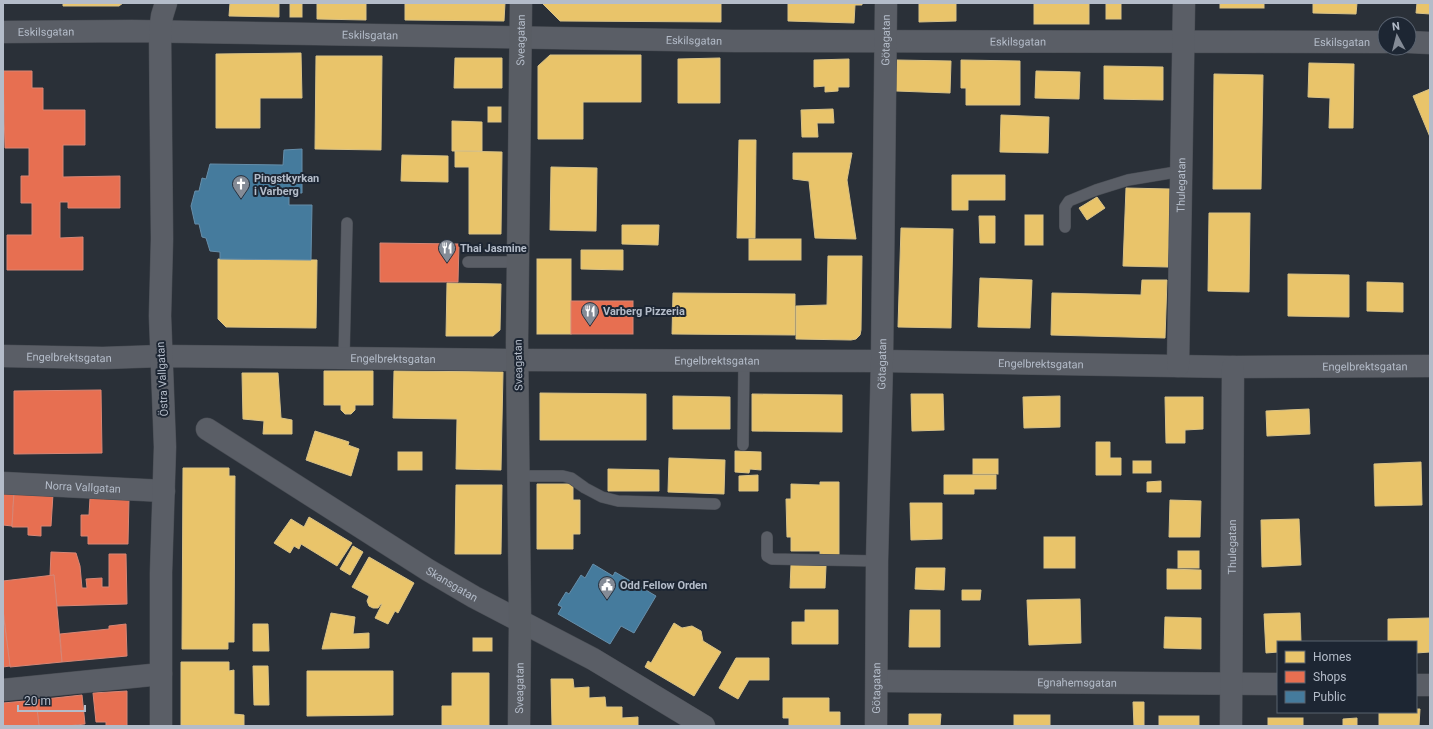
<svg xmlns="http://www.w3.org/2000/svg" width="1433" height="729" viewBox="0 0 1433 729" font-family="Roboto,sans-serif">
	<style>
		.homes { fill: #e9c46a; stroke: #d9c286 }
		.shops { fill: #e76f51; stroke: #d88675 }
		.public { fill: #457b9d; stroke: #668eaa }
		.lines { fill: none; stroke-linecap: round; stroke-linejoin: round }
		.lane-casing { stroke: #484c53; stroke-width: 12 }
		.street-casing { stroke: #484c53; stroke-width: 23 }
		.secondary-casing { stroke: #484c53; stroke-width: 23 }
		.lane { stroke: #5a5e66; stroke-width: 11 }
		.street { stroke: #5a5e66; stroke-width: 22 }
		.secondary { stroke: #595d64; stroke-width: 22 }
		.labels { text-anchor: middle; stroke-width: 4; stroke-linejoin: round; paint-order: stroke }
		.street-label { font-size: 11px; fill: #b4bcc9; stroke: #1d2633 }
		.poi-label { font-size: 11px; font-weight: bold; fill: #b4bcc9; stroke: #1d2633; text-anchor: start }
	</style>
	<rect width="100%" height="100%" fill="#2a3038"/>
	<g class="homes">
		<path d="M63 3H123L119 6H63Z"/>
		<path d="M230 3H279V17L229 16Z"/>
		<rect x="290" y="3" width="12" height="14"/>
		<path d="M317 3H366V20L317 19Z"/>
		<path d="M405 3H505L504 21 405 20Z"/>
		<path d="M542 3H721V22L560 21Z"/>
		<path d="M788 3H862V5H855L854 23 788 21Z"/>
		<path d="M919 3H956V21L919 22Z"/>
		<rect x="1034" y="3" width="55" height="21"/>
		<rect x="1106" y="3" width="15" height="16"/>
		<rect x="1220" y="3" width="44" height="5"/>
		<path d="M1313 3H1357L1356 14 1313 13Z"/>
		<path d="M1417 3H1430V14L1416 13Z"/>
		<path d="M301 53 302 98H260V128H216V54Z"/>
		<path d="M550 55H641V102H583V139H538V66Z"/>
		<path d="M316 56H382L381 150 315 149Z"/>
		<path d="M455 58H502V88H454Z"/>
		<path d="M720 58V103H678V59Z"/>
		<path d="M849 59V87H838V91L825 92V86L814 87V60Z"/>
		<path d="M897 60 951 61 950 93 896 91Z"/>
		<path d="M961 60 1020 61V105H966V88H961Z"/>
		<path d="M1309 63 1354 64 1353 128H1329L1330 98 1308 97Z"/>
		<path d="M1104 66 1163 67V100L1104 99Z"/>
		<path d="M1036 71 1080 72 1079 99 1035 98Z"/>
		<path d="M1214 74 1263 75 1261 189H1213Z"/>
		<path d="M1430 89V137L1413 96Z"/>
		<rect x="488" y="107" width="13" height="15"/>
		<path d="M833 109 834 123H817L818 137H802L801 110Z"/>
		<path d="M1001 115 1049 117 1048 153 1000 152Z"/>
		<path d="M452 121 482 122V151H452Z"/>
		<path d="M739 140H756L755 238H737Z"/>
		<path d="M455 151 502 152 501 234H469V167H455Z"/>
		<path d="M793 153H852L847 180 856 239 815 238 809 181 793 179Z"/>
		<path d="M402 155 448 156V182L401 181Z"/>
		<path d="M551 167 597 168 596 231 550 230Z"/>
		<path d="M952 175H1005V200H968V210H952Z"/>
		<path d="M1126 188 1170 189 1168 267 1123 266Z"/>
		<path d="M1097 197 1105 208 1087 220 1079 208Z"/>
		<path d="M1209 213H1250L1249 292 1208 291Z"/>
		<rect x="1025" y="215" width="18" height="30"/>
		<path d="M979 216H995V243H980Z"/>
		<path d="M622 225H659L658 245 622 244Z"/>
		<path d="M901 228 953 229 951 328 898 327Z"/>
		<rect x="749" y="239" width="52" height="21"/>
		<path d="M581 250H623V270L581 269Z"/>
		<path d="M828 256H862L861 330 860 335 856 339 851 340 796 339V306L827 305Z"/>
		<path d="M218 259 317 260 316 328 226 327 218 319Z"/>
		<rect x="537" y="259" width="34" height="75"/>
		<path d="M1288 274 1349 275V317L1288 316Z"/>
		<path d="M980 278 1032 280 1030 328 978 327Z"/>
		<path d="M1142 280H1167L1165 338 1051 335 1052 293 1141 295Z"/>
		<path d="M1367 282 1403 283V312L1367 311Z"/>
		<path d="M447 283 501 284 500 330 493 336H446Z"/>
		<path d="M673 293 795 294V335L672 334Z"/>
		<path d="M324 371H373V405H355V410L351 414H345L341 410V405H324Z"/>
		<path d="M394 371 503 372 501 470 456 469 457 419 393 418Z"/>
		<path d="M242 373H278L281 418 292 420V434H263L264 421 243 419Z"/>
		<path d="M540 393 646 394V440H540Z"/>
		<path d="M752 394 842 395V432L752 431Z"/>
		<path d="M911 394H943L944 430 912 431Z"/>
		<path d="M673 396 730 397V429H673Z"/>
		<path d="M1060 396V427L1024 428 1023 397Z"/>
		<path d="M1165 397H1203V429L1185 430V443H1166Z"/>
		<path d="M1309 409 1310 434 1267 436 1266 411Z"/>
		<path d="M315 431 349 442 348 445 359 449 351 476 306 460Z"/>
		<path d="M1096 442H1110V458H1121V475H1096Z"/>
		<path d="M735 451 761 452V470L750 469 749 473 735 472Z"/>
		<rect x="398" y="452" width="24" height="18"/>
		<path d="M669 458 725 460 724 494 668 492Z"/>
		<rect x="973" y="459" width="25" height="15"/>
		<rect x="1133" y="461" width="18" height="12"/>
		<path d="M1421 462 1422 505 1375 506 1374 464Z"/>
		<path d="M183 468H229V476H235L234 642H228V649H182Z"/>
		<path d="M608 469 659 470V491H608Z"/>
		<path d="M758 475V491H739V476Z"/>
		<path d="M944 475H996V489H974V494H944Z"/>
		<path d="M1161 481V492H1147V482Z"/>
		<path d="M820 482H839V556H820V551H791V537H787L786 499H791V484L820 485Z"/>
		<path d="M537 484H573V500H580V534H573V549H537Z"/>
		<path d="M456 485H502L501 554H455Z"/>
		<path d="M1170 500 1201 501 1200 537H1169Z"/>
		<path d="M910 503H942V539L911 540Z"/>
		<path d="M309 517 352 543 337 566 301 544 299 549 294 546 290 553 274 543 291 519 304 527Z"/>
		<path d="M1299 519 1301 565 1262 567 1261 520Z"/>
		<rect x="1044" y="537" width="31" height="31"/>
		<path d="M353 546 363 552 350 575 340 569Z"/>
		<rect x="1178" y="551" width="21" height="17"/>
		<path d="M369 557 414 583 398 613 395 611 388 624 375 618 382 604H381L378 608H373L369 606 367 601 369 596 352 587Z"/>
		<path d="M791 565 826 566 825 588H790Z"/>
		<path d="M916 568H945L944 590 915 589Z"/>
		<path d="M1167 569 1201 570V589H1167Z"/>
		<path d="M962 590H981L980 600H962Z"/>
		<path d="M1080 599 1081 643 1029 645 1027 600Z"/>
		<path d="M805 610H838V644H792V622H805Z"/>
		<path d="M910 610H940V647H909Z"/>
		<path d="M331 613 355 617 353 634 369 633V648L322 649Z"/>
		<path d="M1300 613 1301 642H1278V652L1266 653 1264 614Z"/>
		<path d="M1165 617 1201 618V649L1164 648Z"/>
		<path d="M1430 618V652L1416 653V642H1388V619Z"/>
		<path d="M674 623 682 628 692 626 701 631 703 641 721 652 694 696 645 667 648 661 651 663Z"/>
		<path d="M253 624H268L269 651H253Z"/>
		<rect x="473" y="638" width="19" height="13"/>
		<path d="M736 658H769V680H749L738 699 719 688Z"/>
		<path d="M181 662H229V671L234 670V714L244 715V726H181Z"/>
		<path d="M253 666H268L269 705H254Z"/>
		<path d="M307 671H393V715L307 716Z"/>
		<path d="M452 673H489V726H442V706H452Z"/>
		<path d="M551 679H573L574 688 589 687V698L605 697 606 707H622V718L638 717V726H552Z"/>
		<path d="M783 698H829V712H840V726H789V718H783Z"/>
		<path d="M1133 702H1144V726H1134Z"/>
		<path d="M1416 709H1420L1419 726H1379V712H1416Z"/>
		<path d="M909 714H941L940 726H909Z"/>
		<rect x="1014" y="715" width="36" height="11"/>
		<rect x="1159" y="716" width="40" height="10"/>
		<rect x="1268" y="718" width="35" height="8"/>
		<path d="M1357 718V726H1343V719Z"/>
	</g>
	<g class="shops">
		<path d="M3 71H32V88H43V110H85V145H63V177L120 176V208H68V202H60V238L83 237V270H7V235H32V203H21V176H29V148H5Z"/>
		<path d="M380 243 459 244 458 282H380Z"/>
		<rect x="571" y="301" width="62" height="33"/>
		<path d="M101 390 102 453 14 454V391Z"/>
		<path d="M3 490H14L12 526 3 525Z"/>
		<path d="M14 492 53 494 51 526H41V536L28 535V527H12Z"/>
		<path d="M90 498H129L128 544H88V536H81V515H89Z"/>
		<path d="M51 552 76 553 80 566 82 588H87L86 579 102 578V587H109V554H126L127 604 57 606 54 575 50 576Z"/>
		<path d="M54 575 62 662 10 667 3 609V581Z"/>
		<path d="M3 612 10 666 3 667Z"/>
		<path d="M126 624 127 656 62 662 60 634 109 629V626Z"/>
		<path d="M127 691V726H106V722H96L93 693Z"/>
		<path d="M82 695 85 724 67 726H39L36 700Z"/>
		<path d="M36 700 39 726H3V703Z"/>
	</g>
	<g class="public">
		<path d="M302 149V193H289V205H312L311 260 220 259V252L210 251 206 238 202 237 199 224H195L191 206 195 191H199L202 178 206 179 210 164 283 165 284 150Z"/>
		<path d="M593 564 613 576 615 572 656 596 634 633 621 626 610 644 558 614 562 607 558 605 566 592 569 594 581 575 585 578Z"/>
	</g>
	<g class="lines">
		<g class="lane-casing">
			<g id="lane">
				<path d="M1065 227V207L1069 201 1096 190 1128 180 1182 171"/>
				<path d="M468 262H518"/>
				<path d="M344 358 347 223"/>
				<path d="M743 445 744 360"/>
				<path d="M519 476H563L571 478 585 488 602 497 618 501 715 504"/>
				<path d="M767 537V556L772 559 877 561"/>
			</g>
		</g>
		<g class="street-casing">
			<g id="street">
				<path id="s1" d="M3 32 132 31 734 41 1385 42"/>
				<path d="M1409 42 1430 43"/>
				<path id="s2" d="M3 356 103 358 161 356 518 360 882 361 1233 367 1430 366"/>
				<path id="s3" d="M1178 366 1184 3"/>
				<path id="s4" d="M207 429 428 570 474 597 593 659 704 726"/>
				<path id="s5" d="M3 483 164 491"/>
				<path id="s6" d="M877 681 1278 684"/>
				<path d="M1416 685H1430"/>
				<path d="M3 690 161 674"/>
				<path d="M161 726V573L165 447 160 316 162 239 160 32 162 16 166 3"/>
				<path id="s7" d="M876 726 877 561 882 361 886 3"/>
				<path id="s8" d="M1231 726 1233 367"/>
			</g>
		</g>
		<g class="secondary-casing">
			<g id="secondary">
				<path id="s9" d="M519 726 520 621 517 343 521 3"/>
			</g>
		</g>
		<use href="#lane" class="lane"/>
		<use href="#street" class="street"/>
		<use href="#secondary" class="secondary"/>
	</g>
	<defs>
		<g id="church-pin" transform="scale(0.9)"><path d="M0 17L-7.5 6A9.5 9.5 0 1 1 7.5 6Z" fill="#848b96" stroke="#1d2633"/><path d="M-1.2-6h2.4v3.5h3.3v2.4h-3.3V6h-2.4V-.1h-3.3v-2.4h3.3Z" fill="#fff"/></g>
		<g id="restaurant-pin" transform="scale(0.9)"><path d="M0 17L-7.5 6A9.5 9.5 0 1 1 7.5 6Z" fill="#848b96" stroke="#1d2633"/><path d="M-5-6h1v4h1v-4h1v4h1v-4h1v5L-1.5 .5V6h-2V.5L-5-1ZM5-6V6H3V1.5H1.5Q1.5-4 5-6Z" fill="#fff"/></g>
		<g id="civic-pin" transform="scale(0.9)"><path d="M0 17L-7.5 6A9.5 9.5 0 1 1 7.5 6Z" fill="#848b96" stroke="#1d2633"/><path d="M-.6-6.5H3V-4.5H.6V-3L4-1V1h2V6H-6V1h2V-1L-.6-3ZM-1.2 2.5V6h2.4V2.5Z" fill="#fff"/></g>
	</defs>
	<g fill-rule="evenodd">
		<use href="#church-pin" x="241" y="184"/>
		<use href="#restaurant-pin" x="447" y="248"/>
		<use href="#restaurant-pin" x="590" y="311"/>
		<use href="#civic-pin" x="607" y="585"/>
	</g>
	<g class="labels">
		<g class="street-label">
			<text dy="4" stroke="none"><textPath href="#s1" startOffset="43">Eskilsgatan</textPath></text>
			<text dy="4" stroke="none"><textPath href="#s1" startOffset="367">Eskilsgatan</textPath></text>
			<text dy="4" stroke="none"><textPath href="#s1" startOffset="691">Eskilsgatan</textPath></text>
			<text dy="4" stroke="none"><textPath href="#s9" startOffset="686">Sveagatan</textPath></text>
			<text dy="4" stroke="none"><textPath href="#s7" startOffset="686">Götagatan</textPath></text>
			<text dy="4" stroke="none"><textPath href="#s1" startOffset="1015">Eskilsgatan</textPath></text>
			<text dy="4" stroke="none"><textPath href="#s1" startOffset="1339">Eskilsgatan</textPath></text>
			<text dy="4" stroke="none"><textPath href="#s3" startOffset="181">Thulegatan</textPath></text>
			<text dy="4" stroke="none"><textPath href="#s2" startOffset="66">Engelbrektsgatan</textPath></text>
			<text dy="4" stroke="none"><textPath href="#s2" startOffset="390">Engelbrektsgatan</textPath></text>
			<text dy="4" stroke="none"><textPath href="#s2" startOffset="714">Engelbrektsgatan</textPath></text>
			<text dy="4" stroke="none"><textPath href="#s2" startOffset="1038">Engelbrektsgatan</textPath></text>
			<text transform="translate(518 365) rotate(-91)" y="4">Sveagatan</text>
			<text dy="4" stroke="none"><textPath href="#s7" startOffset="362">Götagatan</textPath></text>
			<text dy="4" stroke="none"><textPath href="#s2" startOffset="1362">Engelbrektsgatan</textPath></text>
			<text transform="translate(162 379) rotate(-93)" y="4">Östra Vallgatan</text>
			<text dy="4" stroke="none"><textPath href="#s5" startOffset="80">Norra Vallgatan</textPath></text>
			<text dy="4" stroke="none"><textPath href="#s8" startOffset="179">Thulegatan</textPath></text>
			<text dy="4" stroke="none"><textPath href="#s4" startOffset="290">Skansgatan</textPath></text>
			<text dy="4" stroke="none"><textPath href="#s6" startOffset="200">Egnahemsgatan</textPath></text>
			<text dy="4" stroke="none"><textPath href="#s9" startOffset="38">Sveagatan</textPath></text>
			<text dy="4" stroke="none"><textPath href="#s7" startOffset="38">Götagatan</textPath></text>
		</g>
		<g class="poi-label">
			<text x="254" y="182">Pingstkyrkan<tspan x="254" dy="13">i Varberg</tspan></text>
			<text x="460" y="252">Thai Jasmine</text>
			<text x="603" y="315">Varberg Pizzeria</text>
			<text x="620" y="589">Odd Fellow Orden</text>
		</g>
	</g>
	<rect width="1433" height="729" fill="none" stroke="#b4bcc9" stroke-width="8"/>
	<rect x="1277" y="641" width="140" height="72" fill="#1d2633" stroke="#59626f"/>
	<rect x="1285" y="651" width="20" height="12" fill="#e9c46a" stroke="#59626f"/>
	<text x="1313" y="661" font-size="12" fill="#b4bcc9">Homes</text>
	<rect x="1285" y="671" width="20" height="12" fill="#e76f51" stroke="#59626f"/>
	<text x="1313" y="681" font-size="12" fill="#b4bcc9">Shops</text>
	<rect x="1285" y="691" width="20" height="12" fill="#457b9d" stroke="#59626f"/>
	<text x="1313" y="701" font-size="12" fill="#b4bcc9">Public</text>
	<g transform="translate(1397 36) rotate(353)"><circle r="19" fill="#1d2633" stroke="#59626f"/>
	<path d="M0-3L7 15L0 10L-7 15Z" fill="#848b96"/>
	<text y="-6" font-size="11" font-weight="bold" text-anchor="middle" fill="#b4bcc9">N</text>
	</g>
	<path d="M18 705v6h67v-6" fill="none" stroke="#b4bcc9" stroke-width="2"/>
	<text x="24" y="705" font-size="12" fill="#b4bcc9" stroke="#1d2633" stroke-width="3" paint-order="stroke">20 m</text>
</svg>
